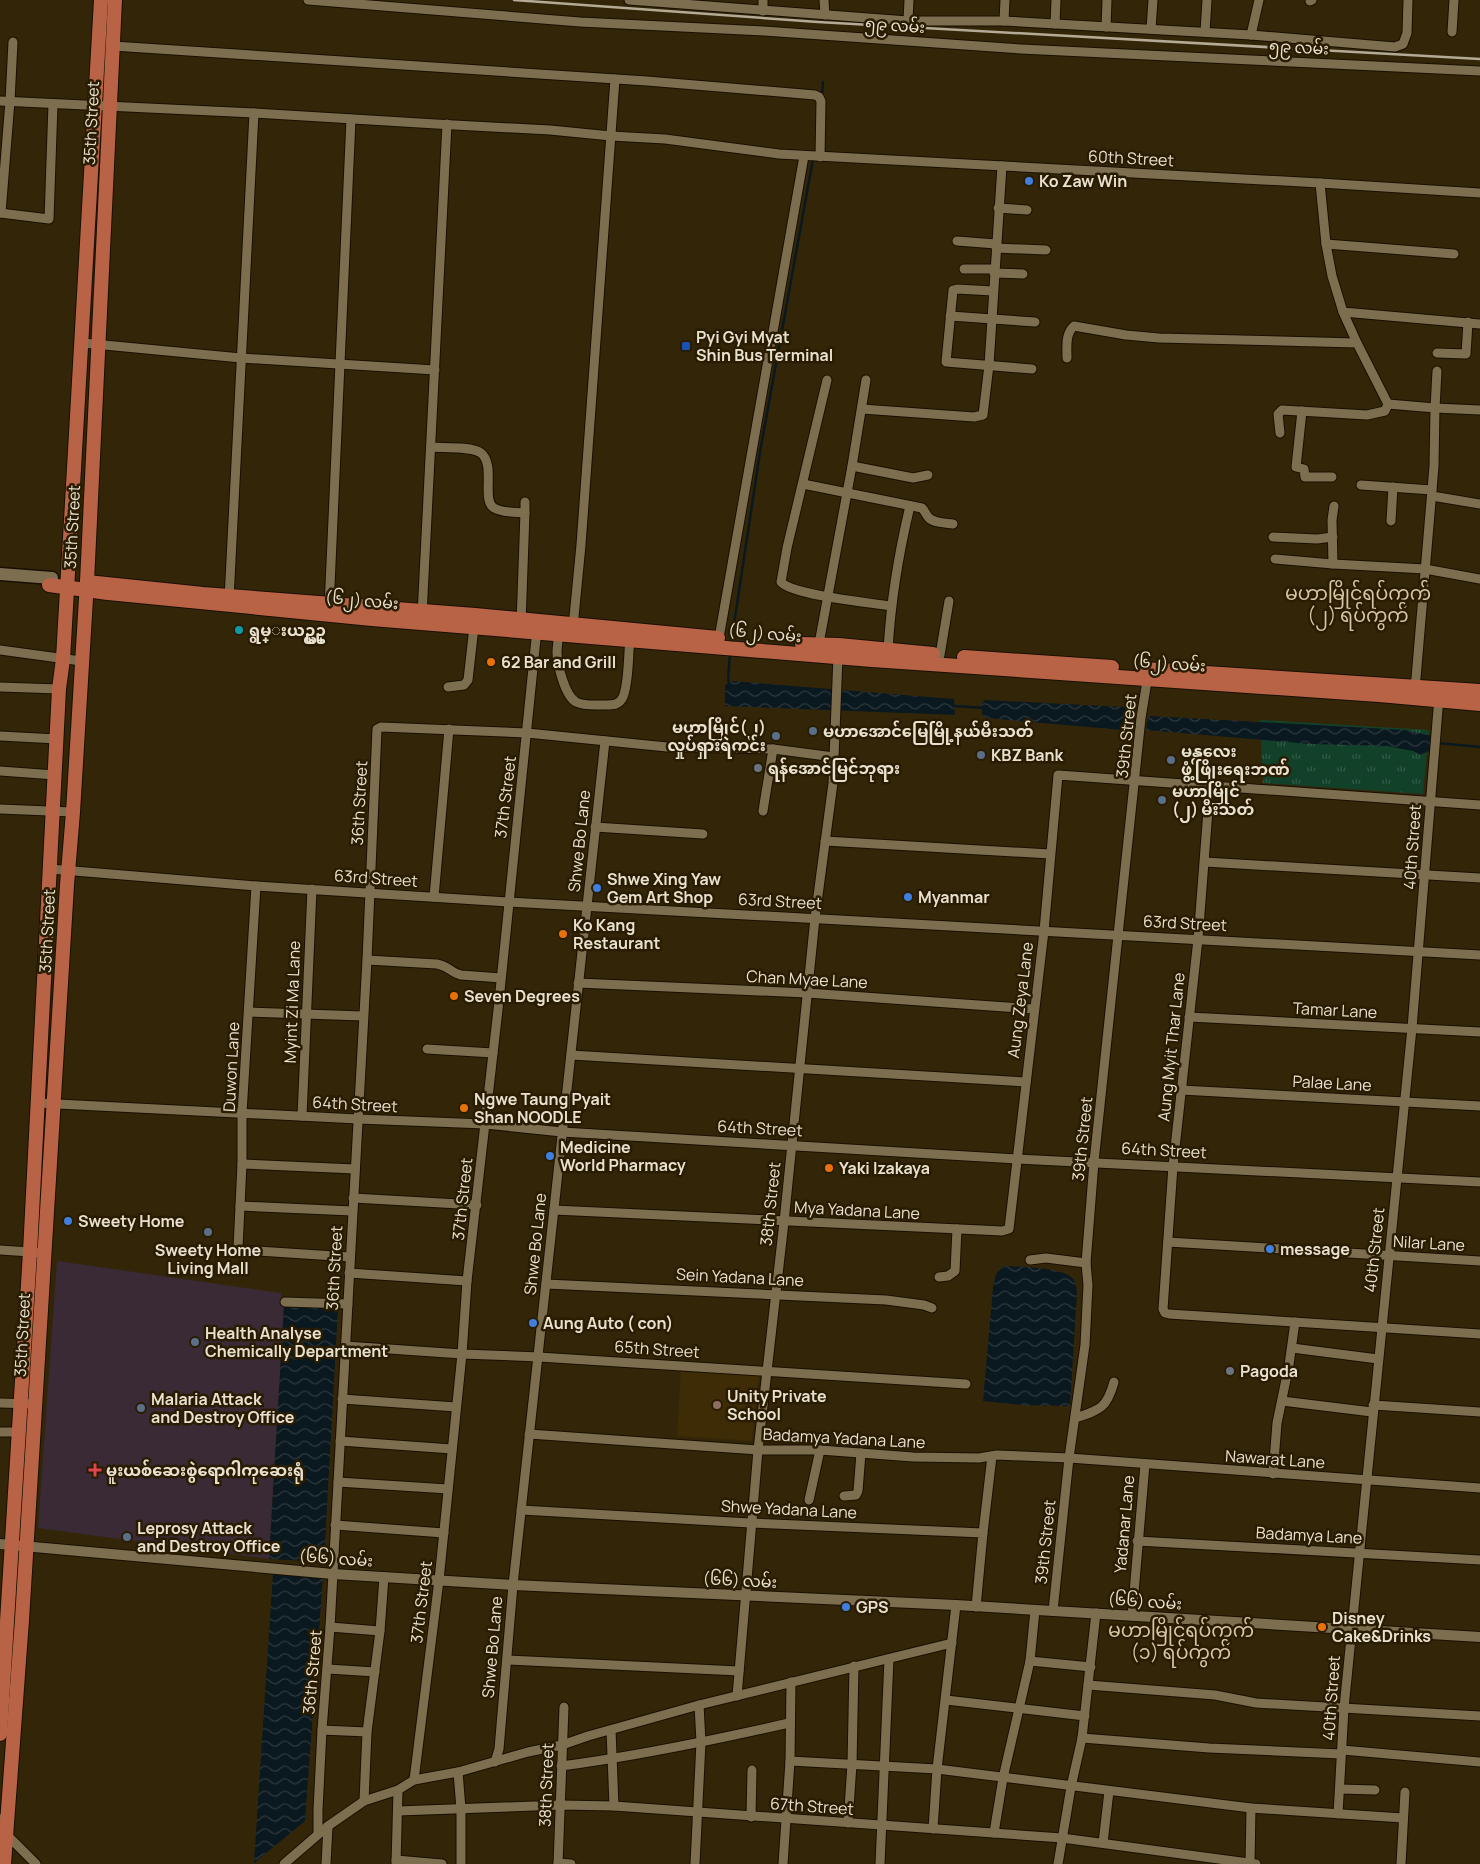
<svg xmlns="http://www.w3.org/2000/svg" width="1480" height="1864" viewBox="0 0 1480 1864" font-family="Manrope,'Noto Sans Myanmar',sans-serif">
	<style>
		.built { fill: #3d2c05 }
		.medical { fill: #392a36 }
		.park { fill: url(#park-tufts) }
		.water { fill: url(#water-waves) }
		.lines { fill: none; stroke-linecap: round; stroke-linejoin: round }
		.stream { stroke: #0a181f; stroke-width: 2.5 }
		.minor-casing { stroke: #190f00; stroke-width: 11 }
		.tertiary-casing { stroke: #190f00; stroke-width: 12 }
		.secondary-casing { stroke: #190f00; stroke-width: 15 }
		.primary-casing { stroke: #190f00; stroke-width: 16 }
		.minor { stroke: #7e6e50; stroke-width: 9 }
		.tertiary { stroke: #7e6e50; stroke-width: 10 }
		.secondary { stroke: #7e6e50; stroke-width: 12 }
		.primary { stroke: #b96346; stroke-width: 14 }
		.rail { stroke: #b4aa96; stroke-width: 2.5 }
		.shop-dot { fill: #3f7fe0; stroke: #291c00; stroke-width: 2 }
		.transit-dot { fill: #1a4fb4; stroke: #291c00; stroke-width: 2 }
		.culture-dot { fill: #0f9aa8; stroke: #291c00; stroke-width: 2 }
		.food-dot { fill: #e8710a; stroke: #291c00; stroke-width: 2 }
		.service-dot { fill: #5c6f8a; stroke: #291c00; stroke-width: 2 }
		.worship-dot { fill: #6b7280; stroke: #291c00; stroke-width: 2 }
		.education-dot { fill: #8d6e63; stroke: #291c00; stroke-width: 2 }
		.health-dot { fill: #e0444e; stroke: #291c00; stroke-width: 2 }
		.labels { text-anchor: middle; stroke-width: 5; stroke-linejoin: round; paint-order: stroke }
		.street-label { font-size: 16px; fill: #e9e1d0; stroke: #291c00 }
		.poi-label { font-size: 16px; font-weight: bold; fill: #e9e1d0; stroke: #291c00; text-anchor: start }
		.quarter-label { font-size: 19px; fill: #d7c5a5; stroke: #291c00 }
	</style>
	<defs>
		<pattern id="park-tufts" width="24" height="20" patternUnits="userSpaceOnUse" patternTransform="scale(1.25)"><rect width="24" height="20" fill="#12412a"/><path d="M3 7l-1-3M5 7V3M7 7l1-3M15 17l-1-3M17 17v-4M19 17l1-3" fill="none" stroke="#345c48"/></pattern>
		<pattern id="water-waves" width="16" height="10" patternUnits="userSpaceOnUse" patternTransform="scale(1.25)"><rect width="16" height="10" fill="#0a181f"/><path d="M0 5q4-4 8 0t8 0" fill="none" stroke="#2e393e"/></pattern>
	</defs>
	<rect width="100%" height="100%" fill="#332608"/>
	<path class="built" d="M681 1368 759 1374 752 1441 677 1436Z"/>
	<path class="medical" d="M57 1261 281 1293 284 1306 269 1559 38 1528Z"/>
	<path class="park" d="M1260 720 1429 730 1423 794 1263 783Z"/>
	<g class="water">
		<path d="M732 681 954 699 955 715 725 706V685Z"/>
		<path d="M985 700 1125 707 1128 714 1135 715 1134 731 986 718 982 714V703Z"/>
		<path d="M1151 716 1405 730 1432 736 1431 750 1421 755 1413 751 1387 746 1310 744 1146 730 1148 718Z"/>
		<path d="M1003 1266C1018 1267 1066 1267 1074 1280 1076 1283 1076 1288 1077 1292L1070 1406 1022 1405 983 1401 993 1287 996 1274Z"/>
		<path d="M284 1306 338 1309 324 1562 269 1559Z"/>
		<path d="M273 1572 323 1576 305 1821 254 1863Z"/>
	</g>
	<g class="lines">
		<g class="stream">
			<path d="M822 96 823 82"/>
			<path d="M731 644 760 452 813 159"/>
			<path d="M730 654 728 679 730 686"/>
			<path d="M954 706 986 708"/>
			<path d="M1437 743 1480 747"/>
		</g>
		<g class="minor-casing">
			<g id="minor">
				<path d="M308 0 580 22 764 31 1021 49 1480 71"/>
				<path d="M629 0 908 21H1004L1251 35 1395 47 1403 44 1407 33 1408 0"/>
				<path d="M824 0 825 15"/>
				<path d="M1310 1 1312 0"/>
				<path d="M763 11V0"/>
				<path d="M908 21 909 0"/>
				<path d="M1004 21 1005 0"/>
				<path d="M1055 24 1056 0"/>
				<path d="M1106 27 1107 0"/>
				<path d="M1151 29 1153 0"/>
				<path d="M1205 32 1207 0"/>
				<path d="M1452 32 1454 0"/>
				<path d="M1251 35 1259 0"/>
				<path d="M113 46 647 81 815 95 819 97 821 101 820 157"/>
				<path d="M0 101 254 113 436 124 550 130 611 136 665 139 779 154 1320 183 1480 193"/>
				<path d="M1320 183 1326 244 1332 276 1343 312 1480 324"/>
				<path d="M998 208 1027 210"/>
				<path d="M0 213 49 219 53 104"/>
				<path d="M1 213 10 101 13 42"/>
				<path d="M957 241 996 244"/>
				<path d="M1326 244 1454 254"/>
				<path d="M996 248 1046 250"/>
				<path d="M964 269H994"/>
				<path d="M994 273 1023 274"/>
				<path d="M993 291 957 289 953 290 946 362 1032 369"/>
				<path d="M1343 312 1357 343"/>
				<path d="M950 316 1035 322"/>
				<path d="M83 343 241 358 435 370"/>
				<path d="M1437 353 1466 354 1468 322"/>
				<path d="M1067 358C1067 347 1065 334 1074 326L1126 335 1159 338 1357 343 1388 404 1435 408 1434 466 1415 690"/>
				<path d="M1437 371 1435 408 1480 410"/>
				<path d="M827 380 787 548 781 582C792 595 870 603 891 606"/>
				<path d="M862 409 974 417 983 415 989 365 1002 166"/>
				<path d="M1302 411 1296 467 1304 469 1305 477H1332"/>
				<path d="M1280 433 1278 414 1282 410 1367 415 1385 411 1388 404"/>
				<path d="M431 447C443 448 471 446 481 453 496 465 481 500 494 508 502 513 517 512 525 513L521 623"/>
				<path d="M852 466 913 478 928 475"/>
				<path d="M803 484 922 508C925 511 926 515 929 518 934 523 946 523 953 524"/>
				<path d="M1361 485 1432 490"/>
				<path d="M1432 496 1480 504"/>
				<path d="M525 513V502"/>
				<path d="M1391 521 1393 487"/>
				<path d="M1273 537 1317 539 1333 537"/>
				<path d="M1275 559 1333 564 1425 569 1480 579"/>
				<path d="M1333 564 1332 520 1334 506"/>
				<path d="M229 599 254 113"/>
				<path d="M329 608 351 119"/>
				<path d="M422 615 447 124"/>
				<path d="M573 627 581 545 615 79"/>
				<path d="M559 629C559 637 557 645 557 652 557 664 565 696 576 702 584 706 594 705 603 705 611 705 619 706 623 697 629 683 628 656 630 639"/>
				<path d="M719 638 804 156"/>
				<path d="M818 649 852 466 866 380"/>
				<path d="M0 650 81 661"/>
				<path d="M888 650C891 598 898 556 910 506"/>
				<path d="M940 655 949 601"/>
				<path d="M0 687 59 689"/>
				<path d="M448 687 464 685 468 680 474 627"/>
				<path d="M0 736 57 739"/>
				<path d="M0 771 55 775"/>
				<path d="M1210 785 1198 939 1173 1166 1163 1309 1165 1313 1169 1314 1480 1334"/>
				<path d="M0 809 73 812"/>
				<path d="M763 811 773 749"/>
				<path d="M595 827 703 834"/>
				<path d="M825 841 1050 854"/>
				<path d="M1205 862 1480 878"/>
				<path d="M50 869 256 886 508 902 1480 955"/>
				<path d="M256 886 242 1113V1164L238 1248 241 1250 350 1257"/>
				<path d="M434 897 449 729"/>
				<path d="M367 960 437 964C448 966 452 973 461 975L501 978"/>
				<path d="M578 983 807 993 1034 1009"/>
				<path d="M249 1012 363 1016"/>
				<path d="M1189 1017 1480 1032"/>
				<path d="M427 1049 493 1053"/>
				<path d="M571 1055 1026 1082"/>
				<path d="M1181 1090 1480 1106"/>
				<path d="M38 1103 358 1119 485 1124 562 1132 1017 1159 1480 1182"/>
				<path d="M302 1116 312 889"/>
				<path d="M242 1164 355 1169"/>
				<path d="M353 1198 477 1205"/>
				<path d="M240 1206 352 1211"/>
				<path d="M554 1210 1002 1231 1009 1229 1044 931 1058 775 1480 805"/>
				<path d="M1168 1242 1480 1261"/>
				<path d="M0 1250 45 1253"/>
				<path d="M1030 1260 1046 1258 1086 1263"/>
				<path d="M349 1273 467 1281"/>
				<path d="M939 1277 948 1276 955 1271 957 1229"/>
				<path d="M546 1284 886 1300 924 1305 932 1308"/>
				<path d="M285 1302 348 1304"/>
				<path d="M345 1346 462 1354 539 1357 966 1384"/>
				<path d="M1292 1348 1378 1359"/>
				<path d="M342 1399 456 1407"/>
				<path d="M1282 1401 1372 1412"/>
				<path d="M0 1403 35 1404"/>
				<path d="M1373 1405 1480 1412"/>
				<path d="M1075 1418C1100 1410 1107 1408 1114 1382"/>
				<path d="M0 1432H19"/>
				<path d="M529 1434 758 1450H820L913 1457 979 1458 997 1455 1069 1458 1480 1488"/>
				<path d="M340 1441 452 1449"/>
				<path d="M1273 1474 1277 1423 1289 1365 1295 1322"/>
				<path d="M338 1482 448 1489"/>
				<path d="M844 1496 856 1495 858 1491 861 1453"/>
				<path d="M809 1500 820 1450"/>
				<path d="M521 1510 750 1523 983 1533 976 1607"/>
				<path d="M335 1525 444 1533"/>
				<path d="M983 1533 992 1456"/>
				<path d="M1137 1541 1480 1560"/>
				<path d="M1053 1611 1069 1458 1085 1345 1088 1285 1086 1263 1094 1162 1141 718 1148 675"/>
				<path d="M1132 1616 1145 1464"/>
				<path d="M330 1627 380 1631"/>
				<path d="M507 1660 739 1671"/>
				<path d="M1030 1661 1091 1667"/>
				<path d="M328 1669 375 1672"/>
				<path d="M1088 1685 1215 1695 1256 1703 1480 1716"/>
				<path d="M737 1696 758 1450 784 1222 815 918 833 783 838 656"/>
				<path d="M946 1700 1085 1716"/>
				<path d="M322 1730 367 1732"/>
				<path d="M611 1730 614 1806"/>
				<path d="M1082 1738 1209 1748 1341 1754"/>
				<path d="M1342 1750 1480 1762"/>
				<path d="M790 1761 937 1769 1251 1808 1403 1818"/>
				<path d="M495 1762 499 1749 513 1585 605 741"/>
				<path d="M561 1766C638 1756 714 1740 789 1723"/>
				<path d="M458 1772 461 1809V1864"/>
				<path d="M414 1780 439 1580 462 1354 467 1281 499 1001 537 629"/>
				<path d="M1340 1789 1375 1790"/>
				<path d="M364 1801 367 1732 380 1631 384 1577"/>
				<path d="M398 1811 561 1805 614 1806 1062 1838 1256 1864"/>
				<path d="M1338 1814 1344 1708 1412 1028 1439 697"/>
				<path d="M751 1817 752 1770"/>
				<path d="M0 1819 6 1834 36 1864"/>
				<path d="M848 1823 852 1764 854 1666"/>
				<path d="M933 1829 937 1769 956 1605"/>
				<path d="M994 1833 1003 1778 1030 1661 1035 1610"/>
				<path d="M318 1834V1810L322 1730 330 1627 367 960 377 729 381 727 527 733 667 747 773 749 834 757"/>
				<path d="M1103 1843 1109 1791"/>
				<path d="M396 1860 442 1864"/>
				<path d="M558 1863 571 1864"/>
				<path d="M284 1864 328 1826 364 1801 398 1790 414 1780 458 1772 528 1752 562 1745 588 1736 699 1705 952 1643"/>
				<path d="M326 1864 328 1826"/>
				<path d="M396 1864 398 1790"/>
				<path d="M558 1864 564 1707"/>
				<path d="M695 1864 701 1742 699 1705"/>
				<path d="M783 1864 790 1761 791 1682"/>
				<path d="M880 1864 889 1659"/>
				<path d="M1058 1864 1071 1787 1082 1738 1096 1613"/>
				<path d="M1250 1864 1251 1808"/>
				<path d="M1401 1864 1405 1792"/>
			</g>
		</g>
		<g class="tertiary-casing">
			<path id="tertiary" d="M0 1544 333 1574 513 1585 956 1605 1480 1637"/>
		</g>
		<g class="secondary-casing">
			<path id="secondary" d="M0 574 52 578"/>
		</g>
		<g class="primary-casing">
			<g id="primary">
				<path d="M87 582 203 594 475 615 718 638"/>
				<path d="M49 585 108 593 372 619 872 660 1379 695 1480 704"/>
				<path d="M802 644 839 645 933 654"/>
				<path d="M964 657 1112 667"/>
				<path d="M1144 669 1480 691"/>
				<path d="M0 1734 30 1252 59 689 63 659 101 0"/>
				<path d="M4 1864 22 1620 67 885 73 812 87 582 115 0"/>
			</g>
		</g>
		<use href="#minor" class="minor"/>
		<use href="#tertiary" class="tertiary"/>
		<use href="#secondary" class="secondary"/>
		<use href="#primary" class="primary"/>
		<path class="rail" d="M514 0 818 22 1480 59"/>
	</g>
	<g class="shop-dot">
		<circle cx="1029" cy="181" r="5"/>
		<circle cx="597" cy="888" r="5"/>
		<circle cx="908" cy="897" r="5"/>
		<circle cx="550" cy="1156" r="5"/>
		<circle cx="68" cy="1221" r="5"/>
		<circle cx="1270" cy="1249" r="5"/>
		<circle cx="533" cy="1323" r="5"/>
		<circle cx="846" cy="1607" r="5"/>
	</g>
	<rect class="transit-dot" x="681" y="341" width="10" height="10" rx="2.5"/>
	<circle class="culture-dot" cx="239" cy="630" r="5"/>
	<g class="food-dot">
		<circle cx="491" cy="662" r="5"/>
		<circle cx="563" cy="934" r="5"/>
		<circle cx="454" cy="996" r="5"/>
		<circle cx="464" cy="1108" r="5"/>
		<circle cx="829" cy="1168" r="5"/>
		<circle cx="1322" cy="1627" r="5"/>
	</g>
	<g class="service-dot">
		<circle cx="813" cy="731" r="5"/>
		<circle cx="776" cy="736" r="5"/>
		<circle cx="981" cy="755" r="5"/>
		<circle cx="1171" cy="760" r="5"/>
		<circle cx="1162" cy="800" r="5"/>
		<circle cx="208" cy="1232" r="5"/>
		<circle cx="195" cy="1342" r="5"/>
		<circle cx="141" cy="1408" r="5"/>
		<circle cx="127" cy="1537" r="5"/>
	</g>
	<g class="worship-dot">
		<circle cx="758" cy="768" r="5"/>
		<circle cx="1230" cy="1371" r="5"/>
	</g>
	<circle class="education-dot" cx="717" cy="1405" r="5"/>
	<path class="health-dot" d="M92.5 1462.5h5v5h5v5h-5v5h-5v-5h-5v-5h5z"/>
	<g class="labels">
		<g class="street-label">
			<text transform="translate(895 25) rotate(4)" y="6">၅၉ လမ်း</text>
			<text transform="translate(1299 47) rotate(3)" y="6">၅၉ လမ်း</text>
			<text transform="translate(91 123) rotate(-87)" y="6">35th Street</text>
			<text transform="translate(1131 158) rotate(3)" y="6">60th Street</text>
			<text transform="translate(72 527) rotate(-87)" y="6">35th Street</text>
			<text transform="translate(362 600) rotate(5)" y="6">(၆၂) လမ်း</text>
			<text transform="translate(765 633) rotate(5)" y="6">(၆၂) လမ်း</text>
			<text transform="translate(1169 663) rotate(4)" y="6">(၆၂) လမ်း</text>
			<text transform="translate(1126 736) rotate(-84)" y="6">39th Street</text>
			<text transform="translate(505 797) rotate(-83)" y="6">37th Street</text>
			<text transform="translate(359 803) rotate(-87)" y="6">36th Street</text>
			<text transform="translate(579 841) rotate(-84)" y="6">Shwe Bo Lane</text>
			<text transform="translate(1412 847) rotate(-86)" y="6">40th Street</text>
			<text transform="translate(376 878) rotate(4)" y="6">63rd Street</text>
			<text transform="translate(780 901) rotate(3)" y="6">63rd Street</text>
			<text transform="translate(1185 923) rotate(3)" y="6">63rd Street</text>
			<text transform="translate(47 931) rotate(-87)" y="6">35th Street</text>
			<text transform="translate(807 979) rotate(3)" y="6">Chan Myae Lane</text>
			<text transform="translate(1020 1000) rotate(-83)" y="6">Aung Zeya Lane</text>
			<text transform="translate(292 1002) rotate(-88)" y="6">Myint Zi Ma Lane</text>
			<text transform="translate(1335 1010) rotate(3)" y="6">Tamar Lane</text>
			<text transform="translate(1171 1047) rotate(-84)" y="6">Aung Myit Thar Lane</text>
			<text transform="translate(231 1067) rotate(-87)" y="6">Duwon Lane</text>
			<text transform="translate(1332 1083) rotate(3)" y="6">Palae Lane</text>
			<text transform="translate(355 1104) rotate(3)" y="6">64th Street</text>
			<text transform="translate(760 1128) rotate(3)" y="6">64th Street</text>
			<text transform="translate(1082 1139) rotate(-84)" y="6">39th Street</text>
			<text transform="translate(1164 1150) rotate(3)" y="6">64th Street</text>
			<text transform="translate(462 1199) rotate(-84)" y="6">37th Street</text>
			<text transform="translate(770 1204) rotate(-84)" y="6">38th Street</text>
			<text transform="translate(857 1210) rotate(3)" y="6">Mya Yadana Lane</text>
			<text transform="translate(1429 1243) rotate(3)" y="6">Nilar Lane</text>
			<text transform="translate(535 1244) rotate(-84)" y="6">Shwe Bo Lane</text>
			<text transform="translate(1374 1250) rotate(-84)" y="6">40th Street</text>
			<text transform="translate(334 1268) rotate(-87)" y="6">36th Street</text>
			<text transform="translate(740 1277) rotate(3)" y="6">Sein Yadana Lane</text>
			<text transform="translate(22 1335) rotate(-87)" y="6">35th Street</text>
			<text transform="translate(657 1349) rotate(4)" y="6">65th Street</text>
			<text transform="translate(844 1438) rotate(3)" y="6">Badamya Yadana Lane</text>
			<text transform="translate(1275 1459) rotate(4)" y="6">Nawarat Lane</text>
			<text transform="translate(789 1509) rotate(3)" y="6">Shwe Yadana Lane</text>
			<text transform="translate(1124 1524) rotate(-85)" y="6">Yadanar Lane</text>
			<text transform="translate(1309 1535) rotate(3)" y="6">Badamya Lane</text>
			<text transform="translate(1045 1542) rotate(-84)" y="6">39th Street</text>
			<text transform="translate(336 1558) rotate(4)" y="6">(၆၆) လမ်း</text>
			<text transform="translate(740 1580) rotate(3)" y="6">(၆၆) လမ်း</text>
			<text transform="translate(1145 1601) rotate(4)" y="6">(၆၆) လမ်း</text>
			<text transform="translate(421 1602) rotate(-83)" y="6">37th Street</text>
			<text transform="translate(492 1647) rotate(-85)" y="6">Shwe Bo Lane</text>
			<text transform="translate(312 1672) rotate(-85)" y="6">36th Street</text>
			<text transform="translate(1331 1698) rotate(-86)" y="6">40th Street</text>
			<text transform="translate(546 1785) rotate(-88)" y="6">38th Street</text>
			<text transform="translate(812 1806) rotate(4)" y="6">67th Street</text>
		</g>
		<g class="poi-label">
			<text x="1039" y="187">Ko Zaw Win</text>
			<text x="696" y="343">Pyi Gyi Myat<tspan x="696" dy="18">Shin Bus Terminal</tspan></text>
			<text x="249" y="636">ရွမ္းယဥ္ယဥ္</text>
			<text x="501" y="668">62 Bar and Grill</text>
			<text x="766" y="733" text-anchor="end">မဟာမြိုင်(၂)<tspan x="766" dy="18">လှုပ်ရှားရဲကင်း</tspan></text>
			<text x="823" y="737">မဟာအောင်မြေမြို့နယ်မီးသတ်</text>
			<text x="1181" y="757">မန္တလေး<tspan x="1181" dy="18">ဖွံ့ဖြိုးရေးဘဏ်</tspan></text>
			<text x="991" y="761">KBZ Bank</text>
			<text x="768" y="774">ရန်အောင်မြင်ဘုရား</text>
			<text x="1172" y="797">မဟာမြိုင်<tspan x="1172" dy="18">(၂) မီးသတ်</tspan></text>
			<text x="607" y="885">Shwe Xing Yaw<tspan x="607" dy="18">Gem Art Shop</tspan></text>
			<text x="918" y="903">Myanmar</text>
			<text x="573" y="931">Ko Kang<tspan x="573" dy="18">Restaurant</tspan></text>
			<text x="464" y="1002">Seven Degrees</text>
			<text x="474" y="1105">Ngwe Taung Pyait<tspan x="474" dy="18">Shan NOODLE</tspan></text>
			<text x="560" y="1153">Medicine<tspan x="560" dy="18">World Pharmacy</tspan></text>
			<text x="839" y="1174">Yaki Izakaya</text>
			<text x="78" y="1227">Sweety Home</text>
			<text x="1280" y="1255">message</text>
			<text x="208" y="1256" text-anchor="middle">Sweety Home<tspan x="208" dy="18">Living Mall</tspan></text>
			<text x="543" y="1329">Aung Auto ( con)</text>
			<text x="205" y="1339">Health Analyse<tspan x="205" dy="18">Chemically Department</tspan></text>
			<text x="1240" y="1377">Pagoda</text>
			<text x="727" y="1402">Unity Private<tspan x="727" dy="18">School</tspan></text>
			<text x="151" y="1405">Malaria Attack<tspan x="151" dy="18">and Destroy Office</tspan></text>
			<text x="106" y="1476">မူးယစ်ဆေးစွဲရောဂါကုဆေးရုံ</text>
			<text x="137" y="1534">Leprosy Attack<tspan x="137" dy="18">and Destroy Office</tspan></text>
			<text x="856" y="1613">GPS</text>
			<text x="1332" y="1624">Disney<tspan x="1332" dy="18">Cake&amp;Drinks</tspan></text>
		</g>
		<g class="quarter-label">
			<text x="1358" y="600">မဟာမြိုင်ရပ်ကွက်<tspan x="1358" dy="22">(၂) ရပ်ကွက်</tspan></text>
			<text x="1181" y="1637">မဟာမြိုင်ရပ်ကွက်<tspan x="1181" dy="22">(၁) ရပ်ကွက်</tspan></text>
		</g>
	</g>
</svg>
